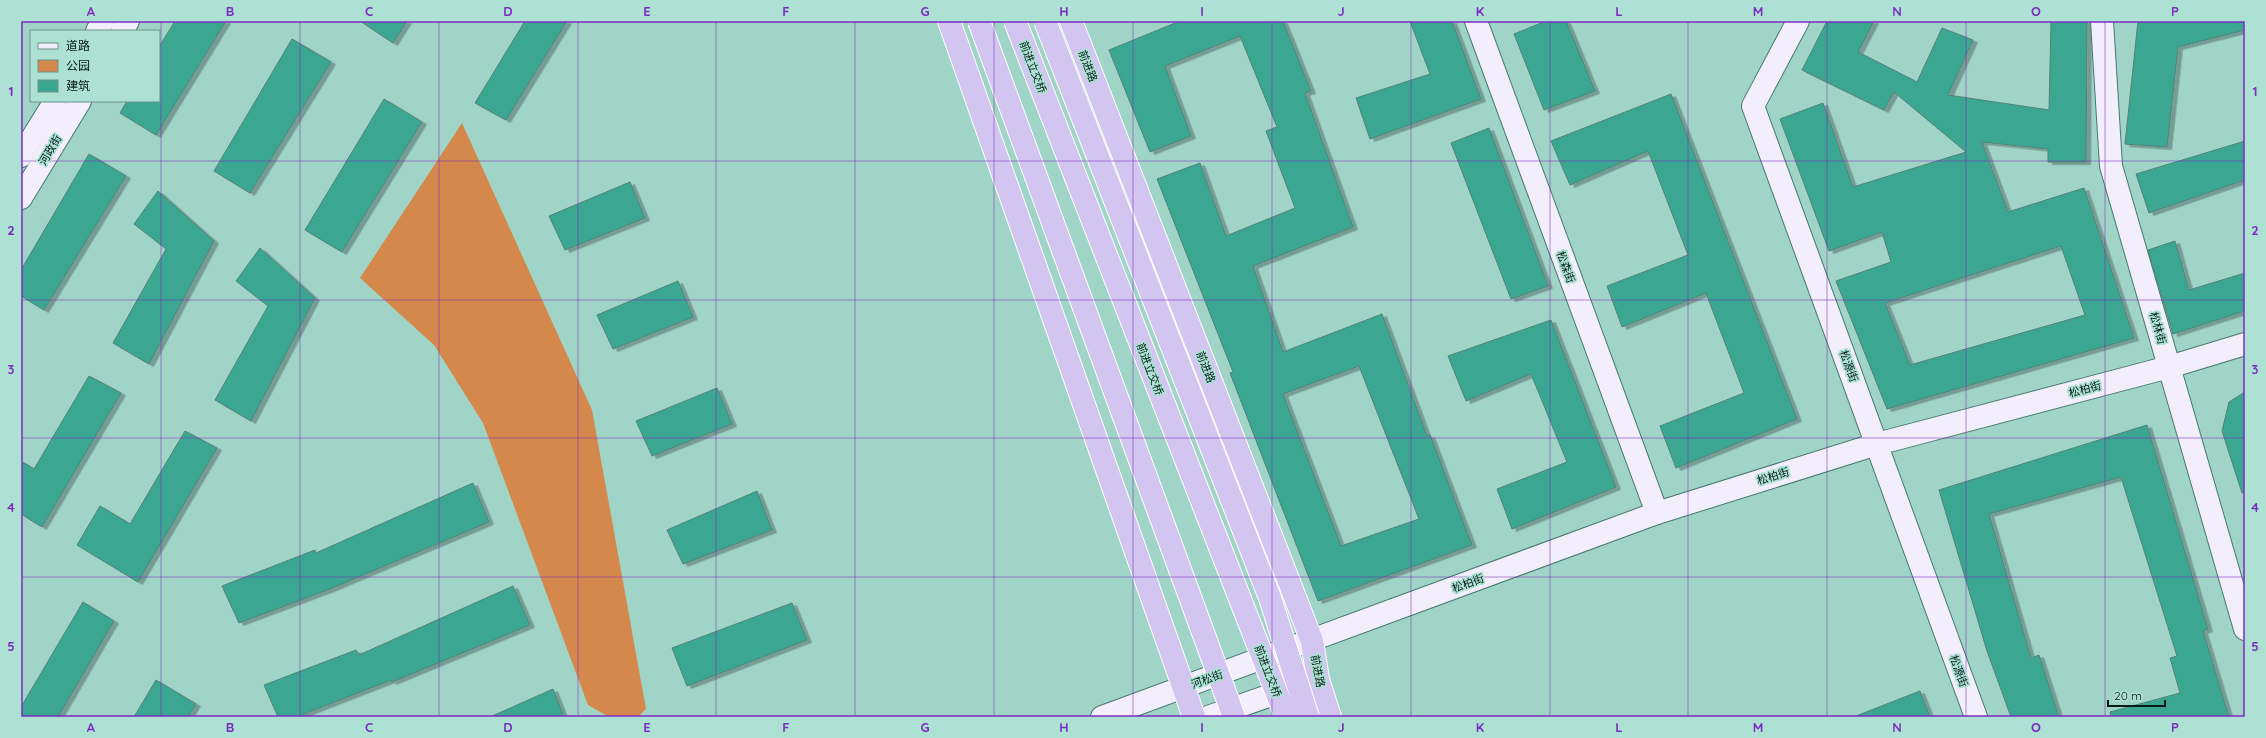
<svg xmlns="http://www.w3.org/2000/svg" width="2266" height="738" viewBox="0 0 2266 738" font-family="Quicksand,'Noto Sans SC',sans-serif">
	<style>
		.green { fill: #d4884c }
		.building { fill: #3aa691; stroke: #518377; fill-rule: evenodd; filter: url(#shadow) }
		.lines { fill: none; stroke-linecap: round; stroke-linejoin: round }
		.secondary-casing { stroke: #47796d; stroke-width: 24 }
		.highway-casing { stroke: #fff; stroke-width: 24 }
		.secondary { stroke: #f2eefb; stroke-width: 22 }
		.highway { stroke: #d2c6f1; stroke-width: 22 }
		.highway-bridge-casing { stroke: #fff; stroke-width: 24; stroke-linecap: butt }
		.highway-bridge { stroke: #d2c6f1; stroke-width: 22 }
		.grid { fill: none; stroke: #7b2cbf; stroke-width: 1; stroke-opacity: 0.55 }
		.labels { text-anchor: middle; stroke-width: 3.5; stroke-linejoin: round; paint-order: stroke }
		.street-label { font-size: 11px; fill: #061b17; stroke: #ace1d4 }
		.neatline { fill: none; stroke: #7b2cbf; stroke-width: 1.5 }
		.grid-label { font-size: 13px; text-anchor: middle; font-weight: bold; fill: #7b2cbf }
	</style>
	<defs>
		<filter id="shadow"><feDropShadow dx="4.5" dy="2.5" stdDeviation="0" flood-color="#0004"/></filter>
	</defs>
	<rect width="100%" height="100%" fill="#a0d4c7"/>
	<path class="green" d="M462 123 592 410 646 709 638 717H609L588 705 483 423 434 345 360 278Z"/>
	<g class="building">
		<path d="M175 21H226L156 135 120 113 127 101H159V47Z"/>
		<path d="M360 21H407L393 43Z"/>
		<path d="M525 21H567L506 120 475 103Z"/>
		<path d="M1180 21H1283L1311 91 1305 93 1353 227 1253 266 1283 352 1382 314 1427 436 1430 435 1472 545 1318 601 1230 373 1233 372 1157 179 1200 163 1226 236 1295 208 1266 131 1277 127 1240 36 1165 66 1191 136 1150 152 1109 50ZM1359 366 1419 519 1341 546 1283 394Z"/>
		<path d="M1410 21H1452L1481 99 1370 139 1356 98 1430 74Z"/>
		<path d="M1546 21H1566L1595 91 1544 110 1514 34Z"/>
		<path d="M1827 21H1874L1858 52 1917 82 1942 28 1973 40 1948 95 2049 110 2051 21H2087L2086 162H2048V149L1982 142 2008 212 2084 188 2134 338 1887 409 1836 281 1891 262 1882 232 1829 251 1780 119 1823 103 1853 187 1966 152 1894 92 1884 110 1802 70ZM2061 246 2085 315 1910 365 1885 303Z"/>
		<path d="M2138 21H2245V30L2178 47 2167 147 2125 144Z"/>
		<path d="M292 39 331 62 250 193 214 171Z"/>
		<path d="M1671 94 1797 419 1676 468 1660 426 1744 393 1706 293 1622 327 1607 286 1688 255 1648 151 1570 185 1551 141Z"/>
		<path d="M384 99 422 122 342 252 305 230Z"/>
		<path d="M1489 128 1548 286 1511 299 1451 143Z"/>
		<path d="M2245 141V180L2149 213 2136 174Z"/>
		<path d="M89 154 126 176 44 310 21 296V270Z"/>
		<path d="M630 182 645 218 565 250 549 216Z"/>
		<path d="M158 191 214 241 149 364 113 343 166 249 134 224Z"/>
		<path d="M2175 241 2189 290 2245 273V311L2173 334 2148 250Z"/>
		<path d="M260 248 315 298 251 421 215 400 268 306 236 281Z"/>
		<path d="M678 281 693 317 613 349 597 315Z"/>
		<path d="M1551 320 1616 487 1512 529 1497 489 1567 462 1531 374 1466 401 1448 356Z"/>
		<path d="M89 376 121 393 42 527 21 514V461L34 469Z"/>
		<path d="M717 388 732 424 652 456 636 421Z"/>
		<path d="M2245 392V492L2242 493 2222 431 2229 402Z"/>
		<path d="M2147 425 2208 629 2203 631 2229 717H2111L2110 712 2180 693 2170 658 2177 656 2121 477 1989 514 2031 658 2039 655 2059 717H2011L1987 651 1939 490Z"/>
		<path d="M185 431 217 448 138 582 77 545 100 506 130 524Z"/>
		<path d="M473 483 489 522 330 589 239 623 222 586 315 550 316 553Z"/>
		<path d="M757 491 772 530 683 564 667 530Z"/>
		<path d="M513 586 530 625 392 682 391 680 296 717H278L264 685 356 650 359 655Z"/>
		<path d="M83 602 114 621 58 717H21V707Z"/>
		<path d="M792 603 807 640 687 686 672 648Z"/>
		<path d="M156 680 196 704 188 717H134Z"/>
		<path d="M553 689 564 717H490Z"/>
		<path d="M1920 691 1930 717H1856V716Z"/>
	</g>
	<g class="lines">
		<g class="secondary-casing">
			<g id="secondary">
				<path d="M1476 21 1657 513"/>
				<path d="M1798 21 1753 106 1976 717"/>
				<path d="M2102 21 2111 166 2245 629"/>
				<path d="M97 31 103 21"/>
				<path d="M122 31 128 21"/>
				<path d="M21 156 55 101"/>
				<path d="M21 198 80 101"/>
				<path d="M1102 717 1657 513 1877 444 2169 367 2245 344"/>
				<path d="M1208 717 1294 687"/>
			</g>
		</g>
		<g class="highway-casing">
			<g id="highway">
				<path d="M949 21 1194 717"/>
				<path d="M1071 21 1312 641 1318 679 1330 717"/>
			</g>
		</g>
		<use href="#secondary" class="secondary"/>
		<use href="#highway" class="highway"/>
		<g class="highway-bridge-casing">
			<g id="highway-bridge">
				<path d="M979 21 1234 717"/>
				<path d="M1015 21 1286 717"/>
				<path d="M1045 21 1270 598 1308 717"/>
			</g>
		</g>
		<use href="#highway-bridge" class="highway-bridge"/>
	</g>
	<path class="grid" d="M161 21V717M300 21V717M439 21V717M578 21V717M716 21V717M855 21V717M994 21V717M1133 21V717M1272 21V717M1411 21V717M1550 21V717M1688 21V717M1827 21V717M1966 21V717M2105 21V717M21 161H2245M21 300H2245M21 438H2245M21 577H2245"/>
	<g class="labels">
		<g class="street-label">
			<text transform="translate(1088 66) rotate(69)" y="4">前进路</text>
			<text transform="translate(1033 67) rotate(69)" y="4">前进立交桥</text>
			<text transform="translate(50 150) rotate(-59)" y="4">河政街</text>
			<text transform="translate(1566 267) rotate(70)" y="4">松森街</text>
			<text transform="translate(2158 328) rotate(74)" y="4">松林街</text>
			<text transform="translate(1849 366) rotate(70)" y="4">松源街</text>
			<text transform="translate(1206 367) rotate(69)" y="4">前进路</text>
			<text transform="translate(1150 369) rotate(69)" y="4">前进立交桥</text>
			<text transform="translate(2085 389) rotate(-15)" y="4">松柏街</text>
			<text transform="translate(1773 476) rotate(-17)" y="4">松柏街</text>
			<text transform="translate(1468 583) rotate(-20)" y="4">松柏街</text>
			<text transform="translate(1268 671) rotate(69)" y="4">前进立交桥</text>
			<text transform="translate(1318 671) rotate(79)" y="4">前进路</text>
			<text transform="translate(1959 671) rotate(70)" y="4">松源街</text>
			<text transform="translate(1207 679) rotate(-20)" y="4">河松街</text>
		</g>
	</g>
	<rect width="2266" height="738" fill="none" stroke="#ace1d4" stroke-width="44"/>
	<rect x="30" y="30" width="130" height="72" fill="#ace1d4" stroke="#6a9288"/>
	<rect x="38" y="43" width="20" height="6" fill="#f2eefb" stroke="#6a9288"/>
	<text x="66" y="50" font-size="12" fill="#061b17">道路</text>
	<rect x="38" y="60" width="20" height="12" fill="#d4884c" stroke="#6a9288"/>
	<text x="66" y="70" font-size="12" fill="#061b17">公园</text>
	<rect x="38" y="80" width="20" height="12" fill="#3aa691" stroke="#6a9288"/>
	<text x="66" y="90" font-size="12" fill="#061b17">建筑</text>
	<path d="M2108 700v6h57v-6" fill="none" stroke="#061b17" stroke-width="2"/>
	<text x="2114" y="700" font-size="12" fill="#061b17" stroke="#ace1d4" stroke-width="3" paint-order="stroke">20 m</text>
	<rect x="22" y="22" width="2222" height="694" class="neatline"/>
	<g class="grid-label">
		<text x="91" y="16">A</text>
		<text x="230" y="16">B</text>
		<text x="369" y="16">C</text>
		<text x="508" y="16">D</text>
		<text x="647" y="16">E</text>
		<text x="786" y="16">F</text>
		<text x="925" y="16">G</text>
		<text x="1064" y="16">H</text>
		<text x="1202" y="16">I</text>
		<text x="1341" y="16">J</text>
		<text x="1480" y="16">K</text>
		<text x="1619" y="16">L</text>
		<text x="1758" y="16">M</text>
		<text x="1897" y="16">N</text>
		<text x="2036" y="16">O</text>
		<text x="2175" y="16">P</text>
		<text x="11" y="96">1</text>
		<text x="2255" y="96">1</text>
		<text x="11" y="235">2</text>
		<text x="2255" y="235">2</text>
		<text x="11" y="374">3</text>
		<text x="2255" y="374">3</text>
		<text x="11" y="512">4</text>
		<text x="2255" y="512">4</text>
		<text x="11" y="651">5</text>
		<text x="2255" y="651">5</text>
		<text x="91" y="732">A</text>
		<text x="230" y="732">B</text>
		<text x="369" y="732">C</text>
		<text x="508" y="732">D</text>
		<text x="647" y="732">E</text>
		<text x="786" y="732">F</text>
		<text x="925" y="732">G</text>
		<text x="1064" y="732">H</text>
		<text x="1202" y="732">I</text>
		<text x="1341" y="732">J</text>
		<text x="1480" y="732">K</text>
		<text x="1619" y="732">L</text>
		<text x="1758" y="732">M</text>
		<text x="1897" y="732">N</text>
		<text x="2036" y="732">O</text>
		<text x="2175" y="732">P</text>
	</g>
</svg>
